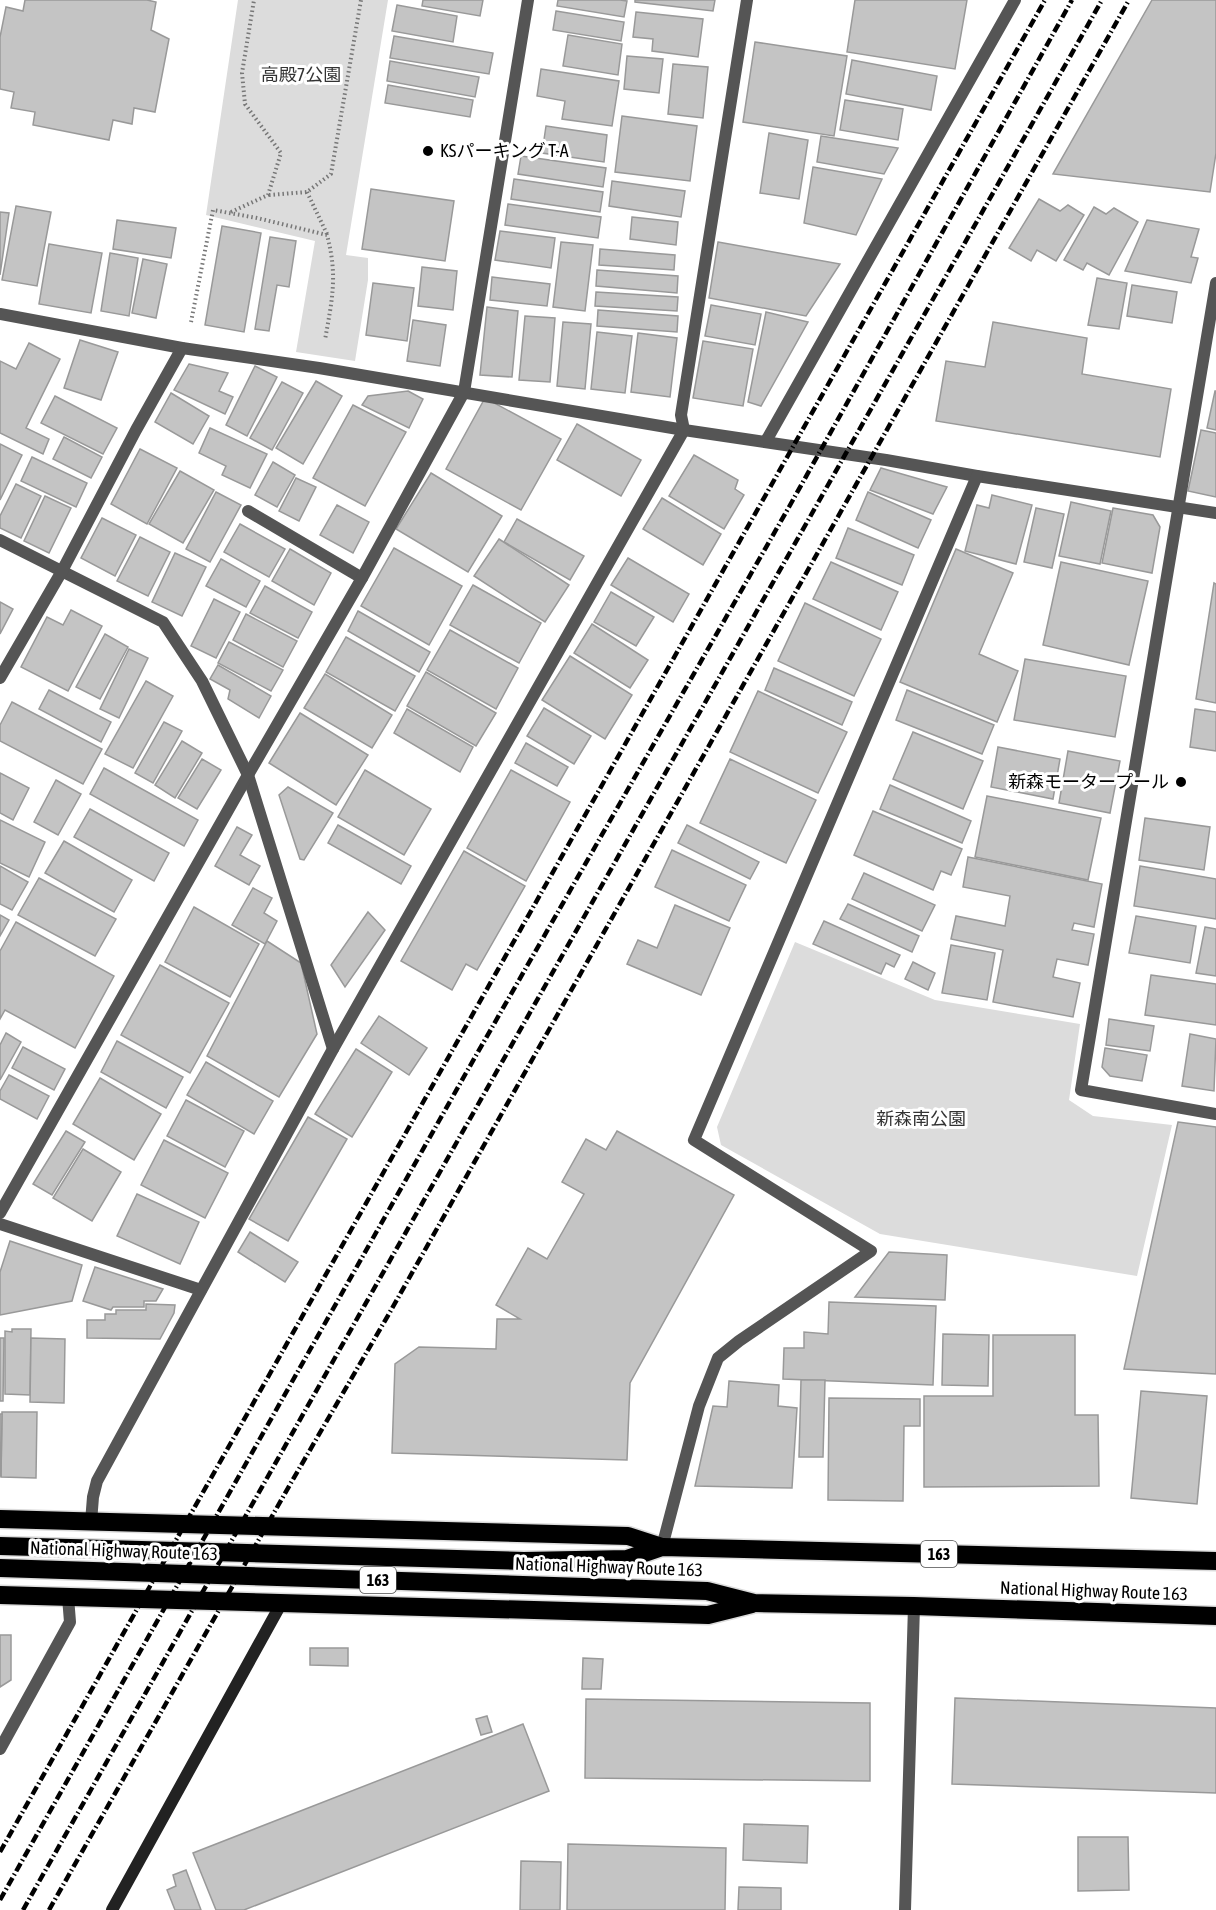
<svg xmlns="http://www.w3.org/2000/svg" width="1216" height="1910" viewBox="0 0 1216 1910" font-family="'Asap Condensed','Noto Sans JP',sans-serif">
	<style>
		.green { fill: #dcdcdc }
		.building { fill: #c4c4c4; stroke: #999; stroke-width: 1.5 }
		.lines { fill: none; stroke-linecap: round; stroke-linejoin: round }
		.highway-casing { stroke: #dbdbdb; stroke-width: 21 }
		.path { stroke: #777; stroke-width: 4; stroke-dasharray: 1.5 3; stroke-linecap: butt }
		.lane { stroke: #555; stroke-width: 12 }
		.street { stroke: #555; stroke-width: 12 }
		.secondary { stroke: #222; stroke-width: 12 }
		.highway { stroke: #000; stroke-width: 18 }
		.rail { stroke: #000; stroke-width: 4.5; stroke-dasharray: 9 3 1.5 3; stroke-linecap: butt }
		.poi-dot { fill: #000; stroke: #fff; stroke-width: 2 }
		.labels { text-anchor: middle; stroke-width: 6; stroke-linejoin: round; paint-order: stroke }
		.shield { fill: #fff; stroke: #4c4c4c; stroke-width: 1.5 }
		.shield-label { font-size: 16px; font-weight: bold; fill: #000 }
		.park-label { font-size: 18px; fill: #333; stroke: #fff }
		.poi-label { font-size: 18px; fill: #000; stroke: #fff; text-anchor: start }
		.street-label { font-size: 18px; fill: #000; stroke: #fff }
	</style>
	<rect width="100%" height="100%" fill="#fff"/>
	<g class="green">
		<path d="M238 0H388L346 255 368 258V280L355 361 296 352 315 241 206 215Z"/>
		<path d="M795 942 935 1000 1080 1024 1069 1100 1093 1116 1172 1125 1137 1276 880 1234 721 1145 717 1127Z"/>
	</g>
	<g class="building">
		<path d="M25 0H147L156 2 151 30 169 39 155 112 134 108 132 124 113 120 109 140 33 125 35 112 11 108 14 92 0 89V37L6 7 23 11Z"/>
		<path d="M423 0H483L480 16 422 6Z"/>
		<path d="M558 0H620L627 1 624 17 557 6Z"/>
		<path d="M635 0H715L713 11 635 2Z"/>
		<path d="M855 0H967L955 69 847 52Z"/>
		<path d="M1152 0H1216V153L1210 192 1053 174Z"/>
		<path d="M397 5 457 16 453 42 392 31Z"/>
		<path d="M556 11 624 22 621 41 553 30Z"/>
		<path d="M636 12 703 19 698 57 652 51 653 39 633 37Z"/>
		<path d="M568 35 622 44 618 75 563 66Z"/>
		<path d="M394 36 493 53 489 74 390 58Z"/>
		<path d="M755 42 847 56 834 136 743 122Z"/>
		<path d="M627 56 663 59 659 93 624 89Z"/>
		<path d="M852 60 937 76 931 110 846 94Z"/>
		<path d="M390 61 479 77 475 97 387 81Z"/>
		<path d="M673 64 708 67 703 118 668 114Z"/>
		<path d="M541 69 619 81 612 126 562 119 565 101 537 96Z"/>
		<path d="M388 85 473 100 470 117 385 103Z"/>
		<path d="M845 100 903 109 898 140 840 130Z"/>
		<path d="M622 116 697 126 690 181 615 172Z"/>
		<path d="M546 126 607 135 604 162 542 153Z"/>
		<path d="M769 133 808 140 799 199 760 193Z"/>
		<path d="M821 136 898 148 884 174 817 162Z"/>
		<path d="M521 156 606 168 603 187 518 174Z"/>
		<path d="M813 167 882 179 856 235 804 223Z"/>
		<path d="M514 179 603 192 600 212 511 199Z"/>
		<path d="M612 181 685 191 681 217 609 206Z"/>
		<path d="M371 189 454 201 445 261 362 249Z"/>
		<path d="M1039 199 1060 211 1068 205 1084 215 1056 261 1037 250 1031 261 1009 248Z"/>
		<path d="M508 204 601 217 598 238 505 225Z"/>
		<path d="M16 206 51 212 37 286 2 280Z"/>
		<path d="M1094 207 1106 214 1114 208 1138 222 1109 275 1087 263 1083 270 1064 260Z"/>
		<path d="M0 212 9 213 0 275Z"/>
		<path d="M632 217 678 222 676 245 630 239Z"/>
		<path d="M117 220 176 228 171 258 113 249Z"/>
		<path d="M1147 220 1199 229 1191 257 1198 258 1191 283 1125 271Z"/>
		<path d="M222 226 261 233 244 332 205 325Z"/>
		<path d="M500 231 555 238 551 268 495 260Z"/>
		<path d="M270 237 296 241 289 287 277 285 269 331 255 329Z"/>
		<path d="M561 242 593 245 585 311 553 307Z"/>
		<path d="M718 242 840 264 806 316 709 298Z"/>
		<path d="M49 244 102 253 91 313 39 304Z"/>
		<path d="M600 249 675 255 674 270 599 265Z"/>
		<path d="M110 253 138 258 129 316 101 311Z"/>
		<path d="M143 259 167 264 156 318 132 313Z"/>
		<path d="M422 267 457 271 453 310 418 306Z"/>
		<path d="M597 270 678 276 677 293 596 286Z"/>
		<path d="M492 277 550 284 547 306 490 300Z"/>
		<path d="M1097 278 1127 283 1119 329 1088 325Z"/>
		<path d="M373 283 414 288 407 341 366 335Z"/>
		<path d="M1132 285 1177 292 1172 323 1127 316Z"/>
		<path d="M596 292 678 297 677 311 595 306Z"/>
		<path d="M711 305 761 314 755 345 705 336Z"/>
		<path d="M487 307 518 311 512 377 480 375Z"/>
		<path d="M598 310 678 316 677 332 597 326Z"/>
		<path d="M766 312 808 322 761 406 748 402Z"/>
		<path d="M525 316 555 318 550 382 519 380Z"/>
		<path d="M413 320 446 325 440 366 407 361Z"/>
		<path d="M563 322 591 324 585 389 557 386Z"/>
		<path d="M993 322 1087 338 1082 374 1171 389 1160 457 936 421 946 361 985 367Z"/>
		<path d="M597 332 632 336 625 393 591 389Z"/>
		<path d="M638 333 677 338 670 397 631 392Z"/>
		<path d="M80 340 118 352 101 400 64 388Z"/>
		<path d="M703 341 753 349 743 406 693 398Z"/>
		<path d="M29 343 60 359 26 428 49 439 43 454 0 433V361L16 369Z"/>
		<path d="M189 364 228 373 219 391 233 397 225 414 174 390Z"/>
		<path d="M255 366 277 377 247 436 226 425Z"/>
		<path d="M316 381 342 396 303 464 276 448Z"/>
		<path d="M282 382 303 393 272 450 250 438Z"/>
		<path d="M408 391 423 399 409 428 362 405 368 396Z"/>
		<path d="M1215 391H1216V430L1207 428Z"/>
		<path d="M171 393 209 416 193 444 155 422Z"/>
		<path d="M55 396 117 428 103 454 41 423Z"/>
		<path d="M485 398 561 439 521 510 446 469Z"/>
		<path d="M353 405 406 432 365 506 313 478Z"/>
		<path d="M577 424 641 460 621 496 557 460Z"/>
		<path d="M210 428 267 454 250 488 222 475 226 466 199 453Z"/>
		<path d="M1201 430 1216 433V497L1188 491Z"/>
		<path d="M64 437 102 457 91 478 53 459Z"/>
		<path d="M0 444 22 455 0 500Z"/>
		<path d="M140 449 177 468 147 524 111 504Z"/>
		<path d="M694 455 738 480 735 489 744 495 724 529 669 496Z"/>
		<path d="M32 457 87 483 76 507 21 481Z"/>
		<path d="M273 462 295 475 277 507 255 495Z"/>
		<path d="M881 468 947 487 933 514 870 490Z"/>
		<path d="M180 471 214 490 183 543 149 524Z"/>
		<path d="M431 473 502 516 468 572 396 529Z"/>
		<path d="M296 478 316 487 299 521 279 511Z"/>
		<path d="M16 484 41 496 21 538 0 528V516Z"/>
		<path d="M216 492 241 505 210 562 186 549Z"/>
		<path d="M868 492 931 520 918 548 856 520Z"/>
		<path d="M992 495 1032 505 1016 564 965 551 977 505 989 508Z"/>
		<path d="M45 496 71 508 49 553 24 541Z"/>
		<path d="M662 498 721 534 703 565 643 529Z"/>
		<path d="M1071 502 1111 511 1100 564 1059 556Z"/>
		<path d="M337 505 369 522 353 553 320 535Z"/>
		<path d="M1036 508 1064 514 1052 568 1024 562Z"/>
		<path d="M1113 508 1153 515 1160 527 1152 573 1102 563Z"/>
		<path d="M102 518 136 535 115 576 81 558Z"/>
		<path d="M517 519 584 556 570 580 504 542Z"/>
		<path d="M240 524 285 549 269 577 224 552Z"/>
		<path d="M848 528 914 555 902 585 836 558Z"/>
		<path d="M140 537 170 552 148 596 117 581Z"/>
		<path d="M499 539 569 585 545 622 474 576Z"/>
		<path d="M394 548 462 586 429 645 361 606Z"/>
		<path d="M290 549 331 573 314 605 272 581Z"/>
		<path d="M956 549 1013 573 979 654 1018 671 997 722 900 682Z"/>
		<path d="M175 553 206 567 182 616 152 602Z"/>
		<path d="M628 558 689 594 673 622 611 585Z"/>
		<path d="M221 559 260 581 246 607 206 586Z"/>
		<path d="M831 562 898 592 881 630 813 599Z"/>
		<path d="M1061 562 1148 581 1129 665 1043 645Z"/>
		<path d="M1214 583 1216 584V703L1196 699Z"/>
		<path d="M473 585 541 623 519 663 450 625Z"/>
		<path d="M265 586 312 612 298 638 250 613Z"/>
		<path d="M611 592 654 617 636 646 594 622Z"/>
		<path d="M214 599 240 612 216 658 191 646Z"/>
		<path d="M0 602 13 609 0 634Z"/>
		<path d="M805 603 881 639 854 696 778 661Z"/>
		<path d="M71 610 102 626 68 691 21 667 47 617 63 625Z"/>
		<path d="M358 611 430 652 419 672 348 631Z"/>
		<path d="M246 614 297 641 283 667 233 640Z"/>
		<path d="M592 624 648 660 630 688 574 653Z"/>
		<path d="M450 630 518 668 496 709 427 670Z"/>
		<path d="M105 634 128 647 100 699 76 687Z"/>
		<path d="M346 637 415 676 395 711 326 672Z"/>
		<path d="M229 642 283 670 271 691 218 663Z"/>
		<path d="M129 649 148 658 119 718 100 709Z"/>
		<path d="M570 656 632 695 605 739 542 700Z"/>
		<path d="M1025 659 1126 676 1115 737 1014 720Z"/>
		<path d="M218 665 271 696 259 718 228 699 230 690 210 679Z"/>
		<path d="M774 668 852 702 842 725 765 690Z"/>
		<path d="M426 672 496 713 476 746 407 706Z"/>
		<path d="M325 674 392 715 372 748 304 708Z"/>
		<path d="M146 681 173 696 133 768 105 754Z"/>
		<path d="M49 690 111 722 101 742 39 709Z"/>
		<path d="M907 690 994 725 982 754 896 720Z"/>
		<path d="M758 691 847 732 818 793 730 752Z"/>
		<path d="M12 702 102 749 83 784 0 741V725Z"/>
		<path d="M544 708 591 736 574 764 527 736Z"/>
		<path d="M407 709 473 747 460 772 394 733Z"/>
		<path d="M1195 709 1216 712V751L1190 747Z"/>
		<path d="M300 713 368 755 336 805 269 763Z"/>
		<path d="M164 722 182 731 153 783 135 773Z"/>
		<path d="M913 732 983 761 963 809 893 779Z"/>
		<path d="M182 741 202 753 175 798 155 785Z"/>
		<path d="M526 743 568 767 557 786 515 763Z"/>
		<path d="M998 747 1060 759 1053 799 991 787Z"/>
		<path d="M1068 751 1120 761 1110 813 1059 803Z"/>
		<path d="M202 759 221 770 197 809 178 798Z"/>
		<path d="M730 759 816 800 786 863 700 823Z"/>
		<path d="M104 768 198 820 184 846 90 794Z"/>
		<path d="M365 770 431 809 404 855 338 817Z"/>
		<path d="M511 770 570 802 526 881 467 848Z"/>
		<path d="M0 773 29 788 13 820 0 813Z"/>
		<path d="M56 780 81 794 58 835 34 822Z"/>
		<path d="M890 785 971 821 962 843 880 809Z"/>
		<path d="M288 787 333 813 304 860 300 859 279 795Z"/>
		<path d="M987 796 1101 818 1088 880 975 857Z"/>
		<path d="M90 809 169 853 154 881 74 837Z"/>
		<path d="M873 811 962 849 951 875 941 871 933 890 854 855Z"/>
		<path d="M1145 818 1210 827 1204 870 1139 860Z"/>
		<path d="M0 820 45 842 29 877 0 863Z"/>
		<path d="M338 825 411 866 401 884 328 843Z"/>
		<path d="M687 825 759 862 750 879 678 843Z"/>
		<path d="M237 827 252 835 240 855 260 866 249 885 215 866Z"/>
		<path d="M64 841 132 880 114 912 45 873Z"/>
		<path d="M672 850 746 885 729 921 655 887Z"/>
		<path d="M464 851 525 886 477 970 466 964 452 990 401 961Z"/>
		<path d="M968 857 1102 884 1094 927 1074 923 1072 930 1094 934 1088 965 1057 959 1053 977 1080 983 1073 1017 993 1002 1003 950 951 939 956 916 1005 926 1010 896 963 887Z"/>
		<path d="M0 866 28 882 12 910 0 904Z"/>
		<path d="M1140 866 1216 879V919L1134 906Z"/>
		<path d="M864 873 935 905 922 931 852 899Z"/>
		<path d="M39 878 116 919 95 956 18 915Z"/>
		<path d="M253 888 272 898 264 913 277 921 265 944 232 925Z"/>
		<path d="M848 904 919 936 912 952 840 919Z"/>
		<path d="M675 905 730 928 701 995 627 964 638 940 657 948Z"/>
		<path d="M194 907 259 944 230 997 165 962Z"/>
		<path d="M368 912 385 930 345 987 331 965Z"/>
		<path d="M0 915 9 920 0 936Z"/>
		<path d="M1136 916 1196 926 1190 963 1129 953Z"/>
		<path d="M824 921 900 955 894 967 886 963 881 974 813 944Z"/>
		<path d="M16 922 114 976 75 1048 5 1010 0 1019V951Z"/>
		<path d="M1205 927 1216 929V976L1196 973Z"/>
		<path d="M267 941 301 963 317 1034 279 1097 207 1056Z"/>
		<path d="M951 945 995 953 987 1000 942 993Z"/>
		<path d="M913 962 935 973 928 990 905 979Z"/>
		<path d="M160 965 229 1003 190 1073 121 1035Z"/>
		<path d="M1151 975 1216 984V1025L1145 1015Z"/>
		<path d="M379 1016 427 1048 409 1075 361 1043Z"/>
		<path d="M1109 1019 1154 1026 1150 1051 1106 1045Z"/>
		<path d="M6 1033 21 1042 0 1080V1045Z"/>
		<path d="M1190 1034 1216 1039 1214 1091 1182 1086Z"/>
		<path d="M117 1041 183 1077 166 1108 101 1072Z"/>
		<path d="M23 1047 65 1069 54 1090 12 1068Z"/>
		<path d="M1105 1048 1147 1055 1142 1081 1110 1076 1102 1067Z"/>
		<path d="M356 1049 392 1072 352 1137 315 1114Z"/>
		<path d="M206 1062 273 1101 254 1134 187 1095Z"/>
		<path d="M9 1075 49 1096 37 1119 0 1099V1091Z"/>
		<path d="M100 1078 161 1114 134 1160 73 1124Z"/>
		<path d="M186 1100 244 1131 225 1167 167 1136Z"/>
		<path d="M308 1117 347 1139 288 1241 249 1219Z"/>
		<path d="M1178 1122 1216 1127V1374L1124 1369Z"/>
		<path d="M66 1131 85 1142 52 1195 33 1184Z"/>
		<path d="M617 1131 734 1195 630 1383 627 1460 392 1453 395 1364 419 1347 496 1349 497 1319H520L496 1305 528 1248 547 1259 584 1194 562 1182 586 1139 606 1150Z"/>
		<path d="M164 1140 228 1173 205 1218 141 1185Z"/>
		<path d="M83 1149 121 1172 92 1221 53 1198Z"/>
		<path d="M137 1194 199 1222 180 1264 117 1236Z"/>
		<path d="M250 1232 298 1262 285 1282 238 1252Z"/>
		<path d="M10 1241 82 1265 72 1301 0 1315V1272Z"/>
		<path d="M889 1252 947 1255 945 1300 855 1297Z"/>
		<path d="M95 1267 163 1289 156 1301H144V1307H113L111 1310 83 1301Z"/>
		<path d="M829 1302 936 1306 933 1385 783 1379 784 1348H804V1332L828 1334Z"/>
		<path d="M146 1304 175 1305 174 1313 160 1339 87 1338V1320H105V1314H116V1310H146Z"/>
		<path d="M12 1329H31L30 1395 5 1394V1331L12 1332Z"/>
		<path d="M943 1334 989 1335 988 1386 942 1385Z"/>
		<path d="M993 1335H1075V1415H1098L1099 1486 924 1487V1396H993Z"/>
		<path d="M0 1338H4L3 1401H0Z"/>
		<path d="M31 1338 65 1339 64 1403 30 1402Z"/>
		<path d="M801 1380H825L823 1457H799Z"/>
		<path d="M729 1381 779 1385 778 1406 797 1408 792 1488 695 1486 713 1406 727 1407Z"/>
		<path d="M1141 1391 1207 1396 1197 1504 1131 1498Z"/>
		<path d="M829 1398 920 1399V1426H904L903 1501 828 1500Z"/>
		<path d="M2 1412H37L36 1478 1 1477Z"/>
		<path d="M0 1414H2L1 1476H0Z"/>
		<path d="M0 1635H11V1680L0 1687Z"/>
		<path d="M310 1648H348V1666L310 1665Z"/>
		<path d="M583 1658 603 1659 601 1689H582Z"/>
		<path d="M955 1698 1216 1708V1793L952 1784Z"/>
		<path d="M586 1699 870 1703V1781L585 1778Z"/>
		<path d="M487 1716 492 1732 481 1735 476 1719Z"/>
		<path d="M523 1724 549 1791 244 1910H216L193 1853Z"/>
		<path d="M744 1824 808 1826 807 1863 743 1860Z"/>
		<path d="M1078 1837H1128L1129 1890 1078 1891Z"/>
		<path d="M568 1844 726 1848 725 1910H567Z"/>
		<path d="M521 1861 561 1862 560 1910H520Z"/>
		<path d="M186 1870 201 1910H175L167 1890 176 1886 173 1875Z"/>
		<path d="M739 1887 781 1888V1910H738Z"/>
	</g>
	<g class="lines">
		<g class="highway-casing">
			<g id="highway">
				<path d="M0 1519 628 1536 662 1547"/>
				<path d="M0 1546 524 1561 627 1559 662 1547 1216 1561"/>
				<path d="M0 1568 707 1591 754 1603 914 1606 1216 1616"/>
				<path d="M0 1595 708 1615 752 1604"/>
			</g>
		</g>
		<g class="path">
			<path d="M307 192 327 234"/>
			<path d="M269 195 307 192 331 174 361 0"/>
			<path d="M231 212 268 195 281 153 245 104 242 73 254 0"/>
			<path d="M191 322 213 210 257 218 327 235C338 276 332 300 325 340"/>
		</g>
		<path class="lane" d="M248 511 362 578"/>
		<g class="street">
			<path d="M1216 283 1081 1090 1216 1114"/>
			<path d="M0 314 182 348 319 368 684 430 886 460 977 476 1216 513"/>
			<path d="M766 441 1015 0"/>
			<path d="M0 540 163 622 202 681 248 775 333 1049"/>
			<path d="M0 678 62 571 136 430 182 348"/>
			<path d="M0 1213 248 775 362 578 464 392 528 0"/>
			<path d="M0 1224 201 1290"/>
			<path d="M91 1522 93 1497 97 1481 333 1049 684 430 681 415 747 0"/>
			<path d="M662 1547 699 1406 718 1358 739 1341 871 1251 694 1140 977 476"/>
			<path d="M0 1749 70 1622 68 1597"/>
			<path d="M905 1910 914 1606"/>
		</g>
		<path class="secondary" d="M112 1910 281 1604"/>
		<use href="#highway" class="highway"/>
		<g class="rail">
			<path d="M0 1852 1045 0"/>
			<path d="M0 1900 466 1073 789 507 1072 0"/>
			<path d="M23 1910 1102 0"/>
			<path d="M49 1910 292 1481 390 1312 1129 0"/>
		</g>
	</g>
	<g class="poi-dot">
		<circle cx="428" cy="151" r="6"/>
		<circle cx="1181" cy="782" r="6"/>
	</g>
	<g class="labels">
		<g class="shield">
			<rect x="921" y="1541" width="36" height="26" rx="4.5"/>
			<rect x="360" y="1567" width="36" height="26" rx="4.5"/>
		</g>
		<g class="shield-label">
			<text x="939" y="1560">163</text>
			<text x="378" y="1586">163</text>
		</g>
		<g class="park-label">
			<text x="301" y="81">高殿7公園</text>
			<text x="921" y="1125">新森南公園</text>
		</g>
		<g class="poi-label">
			<text x="440" y="157">KSパーキング T-A</text>
			<text x="1169" y="788" text-anchor="end">新森モータープール</text>
		</g>
		<g class="street-label">
			<text transform="translate(124 1551) rotate(2)" y="6">National Highway Route 163</text>
			<text transform="translate(609 1567) rotate(2)" y="6">National Highway Route 163</text>
			<text transform="translate(1094 1591) rotate(2)" y="6">National Highway Route 163</text>
		</g>
	</g>
</svg>
